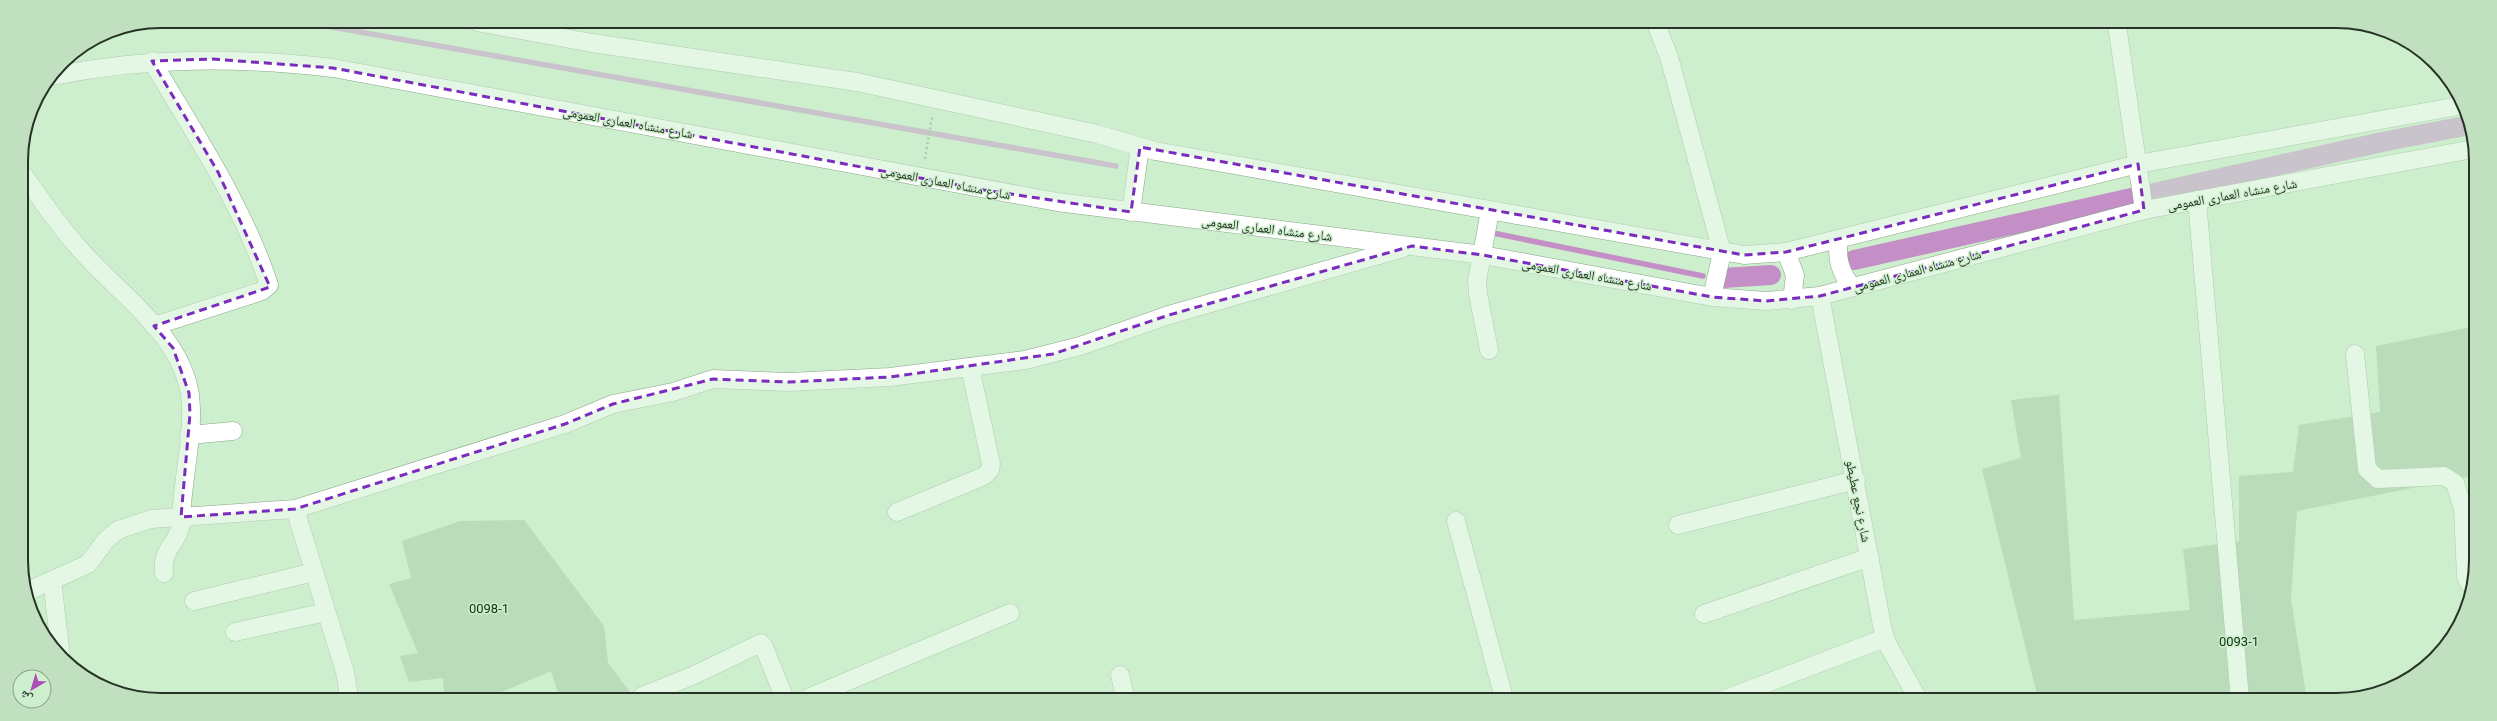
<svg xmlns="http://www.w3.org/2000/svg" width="2497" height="721" viewBox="0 0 2497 721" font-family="Roboto,'Noto Naskh Arabic',sans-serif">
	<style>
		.green { fill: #a2c5a2 }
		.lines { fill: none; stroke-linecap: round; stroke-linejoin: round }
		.stream { stroke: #c48ec7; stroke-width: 5.5 }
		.canal { stroke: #c48ec7; stroke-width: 20 }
		.street-casing { stroke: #86a686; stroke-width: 19 }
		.path { stroke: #859d85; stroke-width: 2.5; stroke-dasharray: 2 3; stroke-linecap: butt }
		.street { stroke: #fff; stroke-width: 18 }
		.marked { fill: none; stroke: #7b2cbf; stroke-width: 3; stroke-dasharray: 8 5; stroke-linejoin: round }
		.labels { text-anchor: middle; stroke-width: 3; stroke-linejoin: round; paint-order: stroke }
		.street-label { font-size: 13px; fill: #253225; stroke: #ceefcd }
		.park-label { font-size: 13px; fill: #09330d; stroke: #ceefcd }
		.rim { fill: none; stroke: #253225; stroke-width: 2 }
	</style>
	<rect width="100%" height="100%" fill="#ceefcd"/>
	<g class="green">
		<path d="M2472 327V476L2297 511 2291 599 2307 700 2038 699 1982 469 2021 458 2011 400 2059 395 2074 620 2190 610 2183 549 2239 541V476L2293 472 2299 425 2380 412 2376 346Z"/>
		<path d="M524 520 604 626 608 663 633 696H559L551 671 492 696H444L443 678 409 682 400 656 418 653 389 584 411 578 402 541 460 521Z"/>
	</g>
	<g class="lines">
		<g class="stream">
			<path d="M298 21 1116 166"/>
			<path d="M1493 233 1703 276"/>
		</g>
		<g class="canal">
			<path d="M1854 260 2382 142 2470 125"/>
			<path d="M1723 278 1771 275"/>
		</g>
		<g class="street-casing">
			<g id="street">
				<path d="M477 22 592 43 857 82 1097 134 1155 151 1744 255 1786 252 2138 164 2464 105"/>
				<path d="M1656 24 1669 57 1722 252 1712 297"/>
				<path d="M2117 25 2144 210"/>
				<path d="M152 61C194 133 243 205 269 285L262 291 154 326"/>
				<path d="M53 76C148 57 237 57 333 68L1057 202 1483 255 1712 297 1766 301 1820 296 2144 210 2473 149"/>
				<path d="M21 172C40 197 57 224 78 247 116 292 181 333 190 395 195 437 181 482 181 525 176 546 161 550 164 573"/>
				<path d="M2197 200 2240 700"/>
				<path d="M1131 212 1140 147"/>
				<path d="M1839 239C1836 258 1840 272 1852 287"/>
				<path d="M1786 252 1795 275 1792 300"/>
				<path d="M1820 296 1883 631 1888 645 1918 699"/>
				<path d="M1489 350 1478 294 1477 281 1490 211"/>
				<path d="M2355 354 2367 469 2378 479 2444 476 2455 483 2463 509 2466 577 2471 586"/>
				<path d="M189 435 233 431"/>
				<path d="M295 509 345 672 349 696"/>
				<path d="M897 512 984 476 990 470 991 464 970 367"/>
				<path d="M1456 521 1504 698"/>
				<path d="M1678 525 1856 480"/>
				<path d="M52 580 61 657"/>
				<path d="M26 592 88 564 106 540 118 530 151 519 295 509 565 424 613 404 673 392 713 379 789 382 890 377 1025 360 1080 346 1169 315 1403 248"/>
				<path d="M194 601 314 572"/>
				<path d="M1704 614 1870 557"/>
				<path d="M235 632 326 612"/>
				<path d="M1120 675 1125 697"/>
				<path d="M642 696 692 676 761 643 764 647 784 697"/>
				<path d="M810 697 1010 613"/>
				<path d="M1728 698 1885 638"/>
			</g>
		</g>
		<path class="path" d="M925 159 932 117"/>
		<use href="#street" class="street"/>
	</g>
	<path d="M0 0H2497V721H0ZM212 59 333 68 984 190 1131 212 1140 147 1744 255 1786 252 2138 164 2144 210 1820 296 1766 301 1712 297 1483 255 1412 246 1169 315 1053 354 890 377 789 382 713 379 613 404 565 424 295 509 181 517 190 414 189 393 173 348 154 326 270 287 218 172 152 61Z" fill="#ceefcd" fill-opacity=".55" fill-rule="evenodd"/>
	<path class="marked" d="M212 59 333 68 984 190 1131 212 1140 147 1744 255 1786 252 2138 164 2144 210 1820 296 1766 301 1712 297 1483 255 1412 246 1169 315 1053 354 890 377 789 382 713 379 613 404 565 424 295 509 181 517 190 414 189 393 173 348 154 326 270 287 218 172 152 61Z"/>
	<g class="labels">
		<g class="street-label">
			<text transform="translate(628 122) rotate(10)" y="5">شارع منشاه العمارى العمومى</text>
			<text transform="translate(946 182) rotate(11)" y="5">شارع منشاه العمارى العمومى</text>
			<text transform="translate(2232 194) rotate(-10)" y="5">شارع منشاه العمارى العمومى</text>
			<text transform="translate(1267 228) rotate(7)" y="5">شارع منشاه العمارى العمومى</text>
			<text transform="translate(1917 270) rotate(-15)" y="5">شارع منشاه العمارى العمومى</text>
			<text transform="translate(1587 274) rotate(10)" y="5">شارع منشاه العمارى العمومى</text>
			<text transform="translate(1859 501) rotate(79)" y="5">شارع نجع عطيطو</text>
		</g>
		<g class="park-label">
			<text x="489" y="613">0098-1</text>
			<text x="2239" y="646">0093-1</text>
		</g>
	</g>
	<path d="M0 0H2497V721H0ZM161 28H2336A133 133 0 0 1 2469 161V560A133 133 0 0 1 2336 693H161A133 133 0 0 1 28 560V161A133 133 0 0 1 161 28Z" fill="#c0e0c0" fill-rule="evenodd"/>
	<path class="rim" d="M161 28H2336A133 133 0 0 1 2469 161V560A133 133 0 0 1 2336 693H161A133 133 0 0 1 28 560V161A133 133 0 0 1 161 28Z"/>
	<g transform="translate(32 689) rotate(218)"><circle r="19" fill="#ceefcd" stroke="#8aa38a"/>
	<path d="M0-3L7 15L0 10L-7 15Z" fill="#ae4db5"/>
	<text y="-6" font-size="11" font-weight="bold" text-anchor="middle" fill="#253225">ش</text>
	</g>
</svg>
